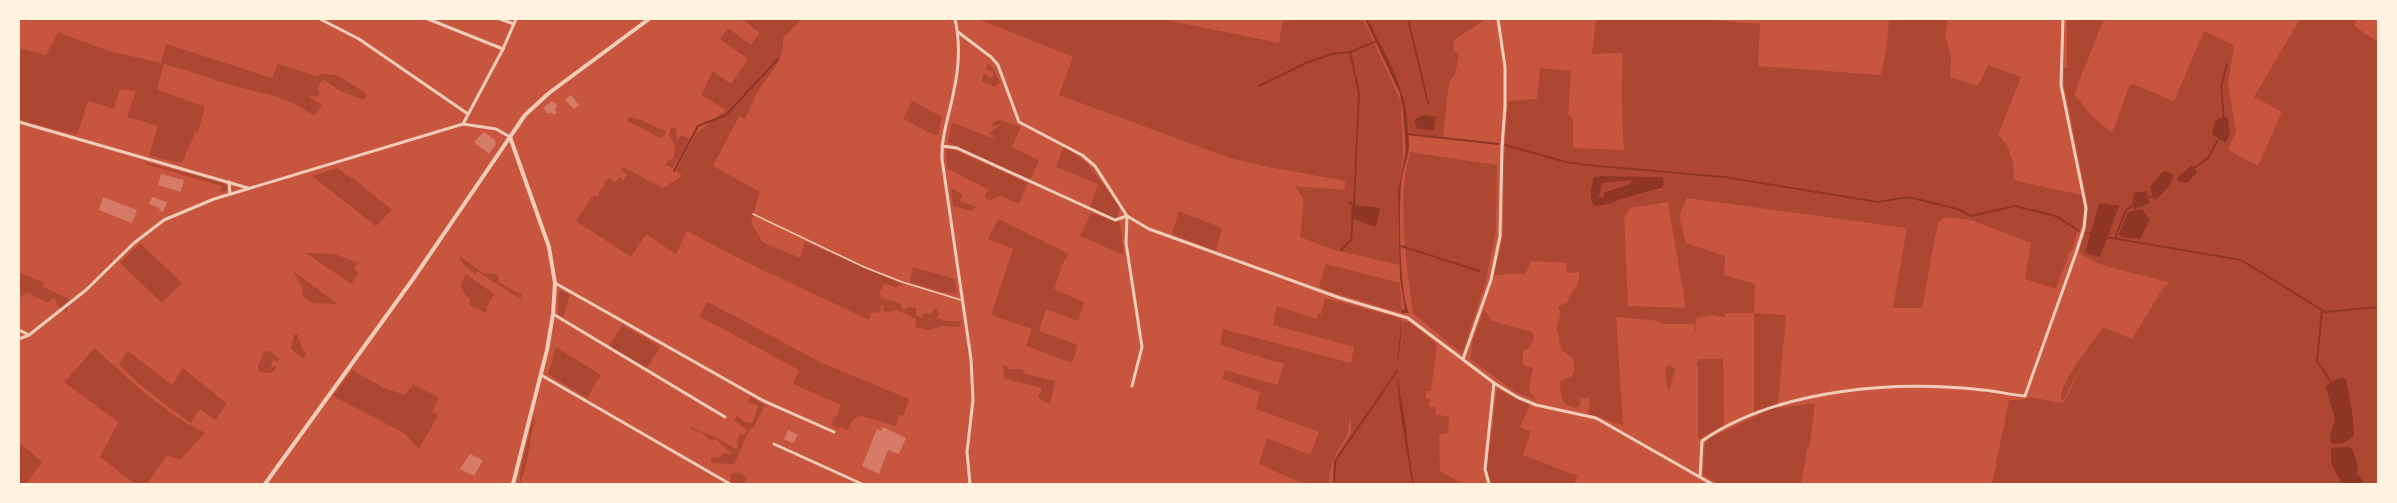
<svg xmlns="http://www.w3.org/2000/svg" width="2397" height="503" viewBox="0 0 2397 503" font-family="'Exo 2',sans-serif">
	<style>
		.green { fill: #ae4732; fill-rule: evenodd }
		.water { fill: #8f3625; fill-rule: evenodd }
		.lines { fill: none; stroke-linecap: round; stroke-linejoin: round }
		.stream { stroke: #8f3625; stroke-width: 2 }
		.building { fill: #d67c66 }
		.service { stroke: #f1ccb7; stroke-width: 1.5 }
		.minor { stroke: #f1ccb7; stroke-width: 3 }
		.tertiary { stroke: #f1ccb7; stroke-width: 4 }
	</style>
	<rect width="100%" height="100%" fill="#c8553d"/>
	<g class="green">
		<path d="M742 19H801L783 38C784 65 769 72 757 93 753 101 749 110 745 119L739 116 713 166 760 192 751 222 762 242 800 258 805 242 904 285 894 287 884 283 879 294 883 298 900 303 902 310 908 307 916 308V314L921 318 924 313 930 314 936 308 939 314 935 320 940 319 947 321H961L960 327 944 326 929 330 915 327 916 319 897 310 888 312 883 311 884 305 880 306 881 311 878 313 872 312 869 320 742 260 687 231 676 254 646 234 631 257 576 221 593 195 597 197 607 179 609 178 615 182 620 177 623 181 627 175 621 171 623 167 663 188 682 176 676 170 696 134 726 110 701 95 713 71 731 84 748 59 720 39 728 28 751 45 760 33Z"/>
		<path d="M978 19H1161L1279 43 1283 19H1363L1401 102 1403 157 1398 191 1400 265 1334 250 1300 237 1304 200 1295 186 1345 190V181L1268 167 1230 158 1059 95 1073 57Z"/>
		<path d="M1368 19H1486L1454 40 1453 53 1457 52 1459 55 1455 74 1449 83 1443 137 1409 133 1402 90Z"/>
		<path d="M1596 19H1701L1760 24 1758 66 1881 75 1887 46 1889 19H1948L1945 35 1951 57 1950 77 1978 86 1988 65 2021 77 1998 135C2010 145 2016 166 2013 180L2082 195 2084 210 2083 225 2077 232 2073 248 2069 253 2056 289 2025 279 2031 243 1971 220 1947 217 1938 222 1922 308H1893L1907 228 1687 198 1679 216 1686 243 1725 256 1724 275 1755 284 1754 313 1786 315 1778 404 1754 412V313H1726L1725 317 1711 315 1696 318V333L1694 324H1661L1660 321 1616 317 1623 425 1588 414 1590 398H1580L1581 405 1575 408C1560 405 1561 395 1560 381L1572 376 1575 370 1573 358C1562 352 1560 349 1559 336 1558 333 1556 330 1557 327 1558 318 1563 317 1558 307L1567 302C1572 290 1581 285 1579 272L1567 273 1566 263 1531 261 1525 274C1519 273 1500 274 1494 276L1503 236 1504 163 1508 101 1537 99 1540 68 1571 71 1568 114 1573 119V148L1624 150C1622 117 1621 86 1623 53L1592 54ZM1603 176 1661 177 1663 184 1662 189 1620 199 1610 204 1594 206 1592 204V186ZM1668 202 1686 308 1628 306 1624 218 1630 208Z"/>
		<path d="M2067 19H2104L2074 94 2090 114 2112 133 2130 84H2133L2174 101 2204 31 2234 45 2228 84 2236 131 2228 150 2258 166 2282 112 2254 97 2300 19H2357L2354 26 2378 42V484H1992L2009 400H2021L2030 397 2062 403 2066 399 2086 357 2065 398 2061 401C2058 382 2093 343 2103 327L2132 339 2163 288 2170 283C2148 275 2094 268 2079 252L2086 229 2088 206 2064 84V68H2067Z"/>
		<path d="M58 32 109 51 161 63 166 44 272 78 278 64 317 76 320 74 337 75 367 94 364 100 340 91 323 79 317 88 320 92 318 97 307 95 322 105 314 116C284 95 268 95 234 86 211 79 187 70 164 64L157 89 205 107 198 132 195 133 182 163 149 156 158 126 127 117 136 91 120 89 114 109 88 101 77 135 19 120V48L46 55Z"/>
		<path d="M988 64 993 68 1000 82 995 87 981 81 984 73 990 78 993 76V71L986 70Z"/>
		<path d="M912 101 942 117 938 135H934L903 119Z"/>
		<path d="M629 117 641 120 665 131 666 134 660 138 628 121Z"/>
		<path d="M999 120 1021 127 1012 147 1003 143 1039 160 1030 180 948 142 952 122 996 140 989 133 1002 124 992 127 993 122Z"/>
		<path d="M671 127 676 128 677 140 682 135 691 140 673 168 665 165 668 160 673 159C677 149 675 143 669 136Z"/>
		<path d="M1064 146 1087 163 1118 204 1120 208 1117 219 1090 208 1098 184 1056 167Z"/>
		<path d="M946 149 954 150 1028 183 1019 204 1001 196 991 200 986 198 985 195 989 190 947 168Z"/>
		<path d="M1410 152 1497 165 1496 229 1486 281 1462 354 1413 313C1406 261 1397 204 1410 152Z"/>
		<path d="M146 162 223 183 226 185 227 190 224 192 220 191 222 186 145 164Z"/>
		<path d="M337 168 351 178H353L392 210 376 226 312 176Z"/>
		<path d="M1634 179 1627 185 1604 191 1603 198 1599 197 1601 183Z"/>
		<path d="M951 189H954L962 195 960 201 976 207 972 211 953 206Z"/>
		<path d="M1179 211 1222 228 1216 251 1172 234Z"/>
		<path d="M1091 213 1120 223 1124 255 1080 236Z"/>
		<path d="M998 219 1069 254 1060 268 1061 269 1054 289 1084 302 1078 321 1046 309 1039 331 1078 345 1072 363 1026 346 1032 329 991 315 1013 249 988 239Z"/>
		<path d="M140 243 182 283 162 303 120 263Z"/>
		<path d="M306 253 334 254 359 263 354 267 358 274 351 284Z"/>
		<path d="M459 255 483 273 496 274 499 277 498 282 522 295 520 299 477 271 476 274C467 269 461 264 459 255Z"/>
		<path d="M1326 264 1400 283 1402 313 1322 289 1319 286Z"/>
		<path d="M913 267 955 279 957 294 942 292 910 282Z"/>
		<path d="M293 271 338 304 312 303 303 297 302 287Z"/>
		<path d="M19 272 44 283 43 287 69 299 67 312 58 306 55 299H51L48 303 27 292 19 298Z"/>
		<path d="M466 274 494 294 487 307V313L469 305 470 299 464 293 461 285Z"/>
		<path d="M559 290 570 295 563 317 558 314Z"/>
		<path d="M1325 298 1396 317 1403 321C1389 374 1404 431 1412 484H1334L1335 459 1351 433V416C1349 422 1349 430 1347 435 1337 452 1328 464 1329 484L1299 482 1259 464 1267 438 1310 455 1319 432 1256 409 1260 392 1222 379 1225 370 1277 385 1284 364 1220 345 1223 329 1351 363 1354 347 1273 325 1277 306 1317 319 1318 314H1321Z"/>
		<path d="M708 302 820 362 909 399 903 416 899 414 896 426 861 416 853 419 848 430 832 426 833 419 838 414 841 405 793 384 799 370 699 316Z"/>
		<path d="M1484 310 1492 321 1532 332 1534 339 1529 348 1523 352V365L1533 368 1529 390 1536 400 1515 392 1470 359 1473 340Z"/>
		<path d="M1404 321 1409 322 1437 344 1431 391H1426V399H1430L1429 407H1436L1435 414 1449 417 1448 433 1439 435 1440 471 1463 484H1414L1397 371Z"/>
		<path d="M622 325 660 347 647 368 609 346Z"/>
		<path d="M297 334 302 348 307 354 303 359 291 349 294 335Z"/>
		<path d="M556 347 601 375 587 398 548 374Z"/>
		<path d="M95 348C128 379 164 413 205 433L180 460 167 455 147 484H135L100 457 118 422 64 382Z"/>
		<path d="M128 351 172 385 183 368 227 404 215 420 200 409 191 423C166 405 141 388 119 364Z"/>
		<path d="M269 351 280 359 276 362 274 359 270 367 278 366 271 373 259 372 258 366 264 352Z"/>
		<path d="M1698 359H1723L1724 425 1698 440V367L1696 365Z"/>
		<path d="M1003 364 1010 369H1022L1026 374 1055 381 1050 404 1038 398 1042 388 1004 379Z"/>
		<path d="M1670 365 1676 370 1674 372 1670 388 1667 389 1665 367Z"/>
		<path d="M352 370 384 388 405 395 413 384 439 398 432 412 438 415 419 449 404 433 333 396Z"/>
		<path d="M1497 389 1530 405 1520 427 1531 431 1523 455 1578 476 1574 484H1491L1487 469Z"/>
		<path d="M750 396 765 405 754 427 750 429 734 464 711 463V457L719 458 723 453 732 454 715 439 710 441 700 432 690 429V427L716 437 735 449 738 446 737 442 740 433 744 435 747 430 734 420 737 415 743 421 752 423 758 407 757 404 748 403Z"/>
		<path d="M1815 403 1810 445 1807 449 1801 484H1720L1703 475 1705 444 1710 438 1771 409Z"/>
		<path d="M533 418 535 419C530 438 529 463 520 484V472Z"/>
		<path d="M19 442 42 462 26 484H19Z"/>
		<path d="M739 472 747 478 745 484 731 482 730 474Z"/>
	</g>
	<g class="water">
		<path d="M1365 19H1368C1379 42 1395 69 1402 93 1407 109 1408 128 1409 144 1409 157 1402 170 1401 183 1399 207 1399 293 1409 313H1402V310L1405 309 1400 278 1398 191 1406 150 1403 111 1400 94Z"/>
		<path d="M1424 115 1436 117 1434 130 1418 129 1415 124V119Z"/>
		<path d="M2223 117 2228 118 2230 134 2226 143 2212 134 2215 121Z"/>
		<path d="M2192 165 2197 172 2187 183 2177 181 2178 177Z"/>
		<path d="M2165 171 2174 175C2169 188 2165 192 2154 200L2150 187 2161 173Z"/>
		<path d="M1603 176 1662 177 1664 181 1662 188 1621 199 1610 204 1594 206C1588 199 1592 185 1594 177ZM1633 180 1627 185 1604 192 1603 198 1599 197 1602 183Z"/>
		<path d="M2146 191 2150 203 2135 209 2132 206 2134 193Z"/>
		<path d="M1350 201 1357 205 1380 208 1376 227 1351 218 1352 206 1348 203Z"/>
		<path d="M2099 203 2119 206 2100 257 2085 253Z"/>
		<path d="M2142 209 2150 220 2140 239 2121 237 2119 234 2128 212Z"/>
		<path d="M1403 321 1397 371 1414 484H1412C1404 430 1389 375 1403 321Z"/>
		<path d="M2342 377 2346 379 2352 411 2354 435C2347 442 2341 446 2331 443L2330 436 2335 419 2326 388 2327 385Z"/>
		<path d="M2348 447 2352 449C2356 458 2359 465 2357 474L2362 479 2363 484H2342L2331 463V448Z"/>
	</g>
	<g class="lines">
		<g class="stream">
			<path d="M1408 19 1428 103"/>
			<path d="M1350 52 1359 93 1354 203"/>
			<path d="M1259 86 1306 63 1332 54 1350 52 1377 41"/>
			<path d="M2224 119 2221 86 2227 65"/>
			<path d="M1407 134 1498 144"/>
			<path d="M1505 145 1566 162 1587 165 1724 177 1878 202 1908 197 1958 209 1971 216 2015 206 2056 216 2079 231"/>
			<path d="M2194 168 2208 158 2219 138"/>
			<path d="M674 171 698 126 726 115 778 59"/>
			<path d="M2148 197 2153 196"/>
			<path d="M2134 212 2135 209"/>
			<path d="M2086 233 2092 234"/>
			<path d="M2106 237 2241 260 2325 312 2378 307"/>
			<path d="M2115 238 2126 210 2132 206"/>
			<path d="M1401 246 1479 271"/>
			<path d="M1341 250 1351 240 1353 217"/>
			<path d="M2322 310 2317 361 2331 382"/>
			<path d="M1401 402 1406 433"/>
			<path d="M1334 484 1335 461 1397 371"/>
		</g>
	</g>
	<g class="building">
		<path d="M571 95 579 105 574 109 565 100Z"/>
		<path d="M552 101 557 105 555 110 557 112 554 115 551 112 548 114 543 108Z"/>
		<path d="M484 132 495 140 496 144 489 154 474 142Z"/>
		<path d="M161 174 184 180 181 192 158 185Z"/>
		<path d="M103 197 137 210 132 223 99 210Z"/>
		<path d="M152 197 167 202 163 212 159 211 160 208 149 204Z"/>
		<path d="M883 427 906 438 899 454 888 450 879 474 862 466 877 429 881 431Z"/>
		<path d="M788 430 798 435 793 443 784 439Z"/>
		<path d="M470 454 483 460 474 476 460 469Z"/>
	</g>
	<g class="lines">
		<path class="service" d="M753 214 864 267 902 282 961 300"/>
		<g class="minor">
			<path d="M320 19 359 39 468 114"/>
			<path d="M428 19 503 49"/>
			<path d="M500 19 514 24"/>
			<path d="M955 19C960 41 959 67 954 90 950 113 941 135 942 159L971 359 973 400 967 452 970 484"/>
			<path d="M958 32 991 57 998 65 1019 122 1082 155 1095 166 1127 216 1149 229 1340 298 1408 318 1494 383 1517 397 1536 405 1596 418 1712 484"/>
			<path d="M19 122 248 188"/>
			<path d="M463 124 503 49 516 19"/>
			<path d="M942 146 957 148 1115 220 1127 216 1126 243 1142 347 1132 386"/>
			<path d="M229 182 230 194"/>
			<path d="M555 283 762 400 834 432"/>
			<path d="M553 314 725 417"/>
			<path d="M19 330 29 335"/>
			<path d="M19 339 29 335 86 290 134 243 164 220 214 199 463 124 496 129 510 137"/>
			<path d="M1463 359 1491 280 1500 236 1502 147 1505 106V67L1498 19"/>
			<path d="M541 375 730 484"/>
			<path d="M774 444 862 484"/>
			<path d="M1700 477 1702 441C1777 389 1894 380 1983 390 1997 391 2010 395 2025 396L2075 256 2084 228 2086 208 2061 85 2063 19"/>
			<path d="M1489 484 1485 469 1494 383"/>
		</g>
		<g class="tertiary">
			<path d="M510 137 549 247 555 283 553 314 547 350 513 484"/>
			<path d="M265 484 413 279 525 115 549 93 649 19"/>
		</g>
	</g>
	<rect width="2397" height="503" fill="none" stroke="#fff3e0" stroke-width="40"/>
</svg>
